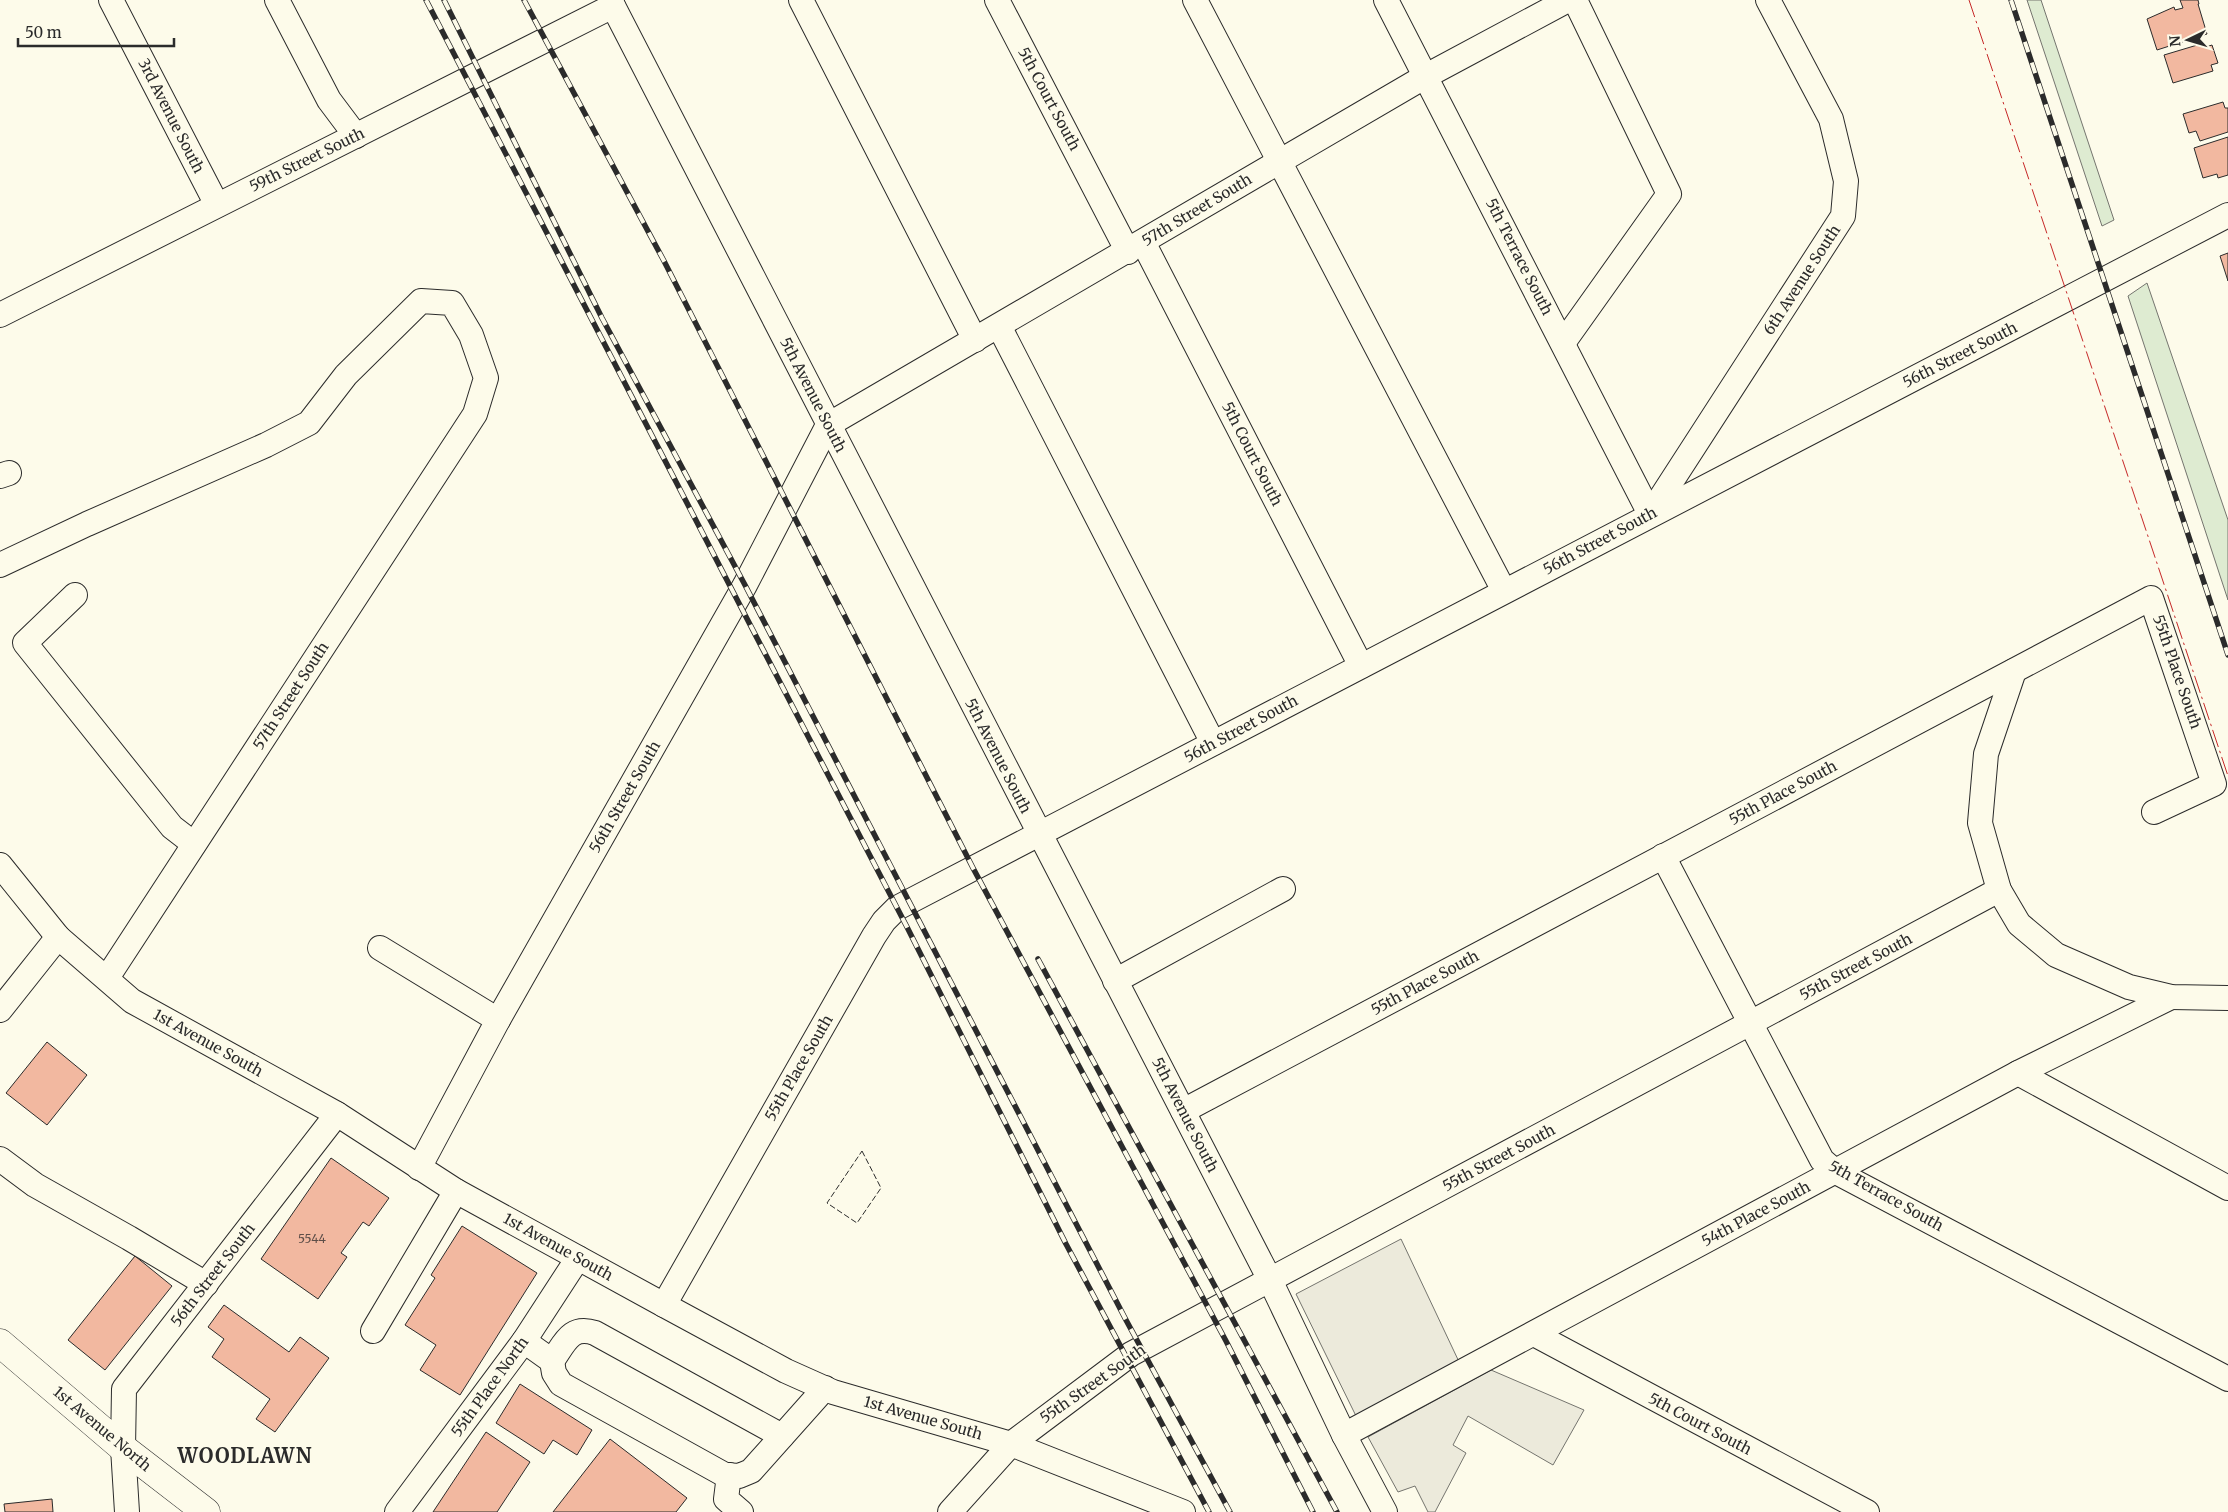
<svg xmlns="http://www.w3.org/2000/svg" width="2228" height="1512" viewBox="0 0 2228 1512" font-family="Merriweather,serif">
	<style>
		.green { fill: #deebd1; stroke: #74746e }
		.parking { fill: #eceadb; stroke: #74746e }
		.building { fill: #f2b8a0; stroke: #2b2b2b }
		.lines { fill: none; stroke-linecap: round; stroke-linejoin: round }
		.minor-casing { stroke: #2b2b2b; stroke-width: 26 }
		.major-casing { stroke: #2b2b2b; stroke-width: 29 }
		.minor { stroke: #fdfbea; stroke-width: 24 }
		.major { stroke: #fdfbea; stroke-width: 28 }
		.rail-casing { stroke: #2b2b2b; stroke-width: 5.5 }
		.rail { stroke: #fdfbea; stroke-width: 4; stroke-dasharray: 11; stroke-linecap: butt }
		.fence { stroke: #2b2b2b; stroke-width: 1; stroke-dasharray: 6 2.5; stroke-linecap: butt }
		.power { stroke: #c62828; stroke-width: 1; stroke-dasharray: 18 4 2.5 4; stroke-linecap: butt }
		.labels { text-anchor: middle; stroke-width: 4; stroke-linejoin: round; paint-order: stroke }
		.number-label { font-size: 12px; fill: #5d4e48 }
		.street-label { font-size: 15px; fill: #2b2b2b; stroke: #fdfbea }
		.district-label { font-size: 20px; font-weight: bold; letter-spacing: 1px; fill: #2b2b2b; stroke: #fdfbea }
	</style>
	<rect width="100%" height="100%" fill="#fdfbea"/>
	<g class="green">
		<path d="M2027 0H2041L2114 220 2102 226Z"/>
		<path d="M2147 283 2228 520V600L2128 296Z"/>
	</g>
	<g class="parking">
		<path d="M1401 1239 1461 1366 1357 1418 1296 1294Z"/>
		<path d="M1491 1370 1584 1410 1553 1465 1468 1416 1453 1445 1466 1453 1435 1512H1428L1415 1486 1398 1492 1368 1437Z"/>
	</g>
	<g class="building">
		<path d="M2180 0H2198L2199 4H2198L2207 34 2157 50 2147 19 2174 7 2175 10 2183 8Z"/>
		<path d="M2204 43 2206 47 2212 45 2218 63 2211 65 2213 71 2173 83 2164 55Z"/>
		<path d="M2223 102 2225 108H2228V132L2200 141 2196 131 2189 133 2183 114Z"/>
		<path d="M2228 137V175L2218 178 2217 174 2203 178 2194 148Z"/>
		<path d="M2228 253V281L2220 256Z"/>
		<path d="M47 1042 87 1075 47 1125 6 1093Z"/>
		<path d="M331 1158 389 1198 369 1226 363 1222 341 1253 347 1257 318 1299 261 1259Z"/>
		<path d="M462 1226 537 1273 460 1395 420 1370 436 1345 405 1325 435 1278 431 1275Z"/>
		<path d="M135 1256 172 1286 105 1370 68 1340Z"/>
		<path d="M224 1305 289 1352 300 1337 329 1358 275 1432 256 1419 270 1399 212 1357 224 1339 208 1327Z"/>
		<path d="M520 1384 592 1430 577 1455 553 1440 544 1454 496 1423Z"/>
		<path d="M486 1432 530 1462 497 1512H433Z"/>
		<path d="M610 1439 687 1498 676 1512H553Z"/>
		<path d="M52 1499 53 1512H5L4 1504Z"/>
	</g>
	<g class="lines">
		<g class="minor-casing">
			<g id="minor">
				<path d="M111 0 217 205"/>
				<path d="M277 0 329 100 356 136"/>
				<path d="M610 0 1270 1280 1344 1435 1385 1512"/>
				<path d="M801 0 975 340"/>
				<path d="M997 0 1128 252"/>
				<path d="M1195 0 1504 591"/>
				<path d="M1386 0 1650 514"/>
				<path d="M1143 242 1361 666"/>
				<path d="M0 315 613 6"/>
				<path d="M999 326 1213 743"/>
				<path d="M1563 343 1669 194 1575 0"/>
				<path d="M0 476 9 473"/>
				<path d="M1651 513 1843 216 1846 181 1831 119 1768 0"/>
				<path d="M0 565 87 524 266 445 309 423 346 375 421 301 452 303 471 335 486 378 475 414 107 978"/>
				<path d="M75 595 25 643 172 827 194 844"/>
				<path d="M2014 671 1986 754 1980 823 1999 890 2019 924 2056 955 2129 987 2171 997 2228 998"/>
				<path d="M1663 856 1822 1160 1836 1172 2228 1379"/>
				<path d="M0 865 58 937 132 1001 337 1114 456 1191 664 1305 786 1371 833 1392 1011 1444 1183 1512"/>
				<path d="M380 948 498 1020"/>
				<path d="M1115 981 1283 889"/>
				<path d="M0 1010 58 937"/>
				<path d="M2018 1073 2228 1188"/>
				<path d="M1183 1111 2151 598 2214 784 2154 812"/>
				<path d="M0 1159 35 1185 129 1238 206 1284"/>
				<path d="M419 1168 498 1020 745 585 828 425 1426 76 1568 0"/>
				<path d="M664 1305 874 936 884 921 897 908 2228 215"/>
				<path d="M373 1331 456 1191"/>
				<path d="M1534 1334 1867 1512"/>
				<path d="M524 1341 552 1361 554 1373 561 1384 725 1475 739 1476 751 1471 825 1388"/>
				<path d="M552 1361C565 1343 570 1325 595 1333L782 1436"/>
				<path d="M1344 1435 2018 1073 2171 997"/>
				<path d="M729 1475 726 1499 741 1512"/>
				<path d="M127 1512 123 1448 124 1389 337 1114"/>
				<path d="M397 1512 524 1341 578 1258"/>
				<path d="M950 1512 1011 1444 1131 1354 1999 890"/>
			</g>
		</g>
		<g class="major-casing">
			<path id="major" d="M0 1343 123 1448 206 1512"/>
		</g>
		<use href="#minor" class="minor"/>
		<use href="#major" class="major"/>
		<g class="rail-casing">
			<g id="rail">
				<path d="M426 0 907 927 1066 1244 1209 1512"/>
				<path d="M444 0 602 318 745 585 1126 1320 1230 1512"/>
				<path d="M524 0 664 261 973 868 1226 1341 1313 1512"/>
				<path d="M2011 0 2228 655"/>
				<path d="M1038 959 1337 1512"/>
			</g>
		</g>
		<use href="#rail" class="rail"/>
		<path class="fence" d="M862 1151 881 1188 857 1223 827 1203Z"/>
		<path class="power" d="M1969 0 2228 776"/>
	</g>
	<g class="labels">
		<g class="number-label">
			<text x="312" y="1243">5544</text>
		</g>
		<g class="street-label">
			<text transform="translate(1049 99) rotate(62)" y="5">5th Court South</text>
			<text transform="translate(171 116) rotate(63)" y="5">3rd Avenue South</text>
			<text transform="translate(307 160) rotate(-26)" y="5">59th Street South</text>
			<text transform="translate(1197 210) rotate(-31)" y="5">57th Street South</text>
			<text transform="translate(1519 257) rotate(63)" y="5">5th Terrace South</text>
			<text transform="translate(1802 280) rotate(-57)" y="5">6th Avenue South</text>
			<text transform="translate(1960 355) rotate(-27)" y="5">56th Street South</text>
			<text transform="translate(813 395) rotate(63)" y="5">5th Avenue South</text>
			<text transform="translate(1252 454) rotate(63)" y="5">5th Court South</text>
			<text transform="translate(1600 541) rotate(-28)" y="5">56th Street South</text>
			<text transform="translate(2177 672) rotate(71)" y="5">55th Place South</text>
			<text transform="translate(291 696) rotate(-57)" y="5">57th Street South</text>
			<text transform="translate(1241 729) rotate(-28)" y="5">56th Street South</text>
			<text transform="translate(998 756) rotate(63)" y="5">5th Avenue South</text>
			<text transform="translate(1783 793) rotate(-28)" y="5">55th Place South</text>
			<text transform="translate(625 797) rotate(-60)" y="5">56th Street South</text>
			<text transform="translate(1856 967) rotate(-28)" y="5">55th Street South</text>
			<text transform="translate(1425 983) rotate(-28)" y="5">55th Place South</text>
			<text transform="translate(208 1043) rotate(29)" y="5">1st Avenue South</text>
			<text transform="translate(799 1068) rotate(-60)" y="5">55th Place South</text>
			<text transform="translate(1185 1115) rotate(63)" y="5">5th Avenue South</text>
			<text transform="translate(1499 1158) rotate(-28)" y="5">55th Street South</text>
			<text transform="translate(1886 1196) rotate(29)" y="5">5th Terrace South</text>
			<text transform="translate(1756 1214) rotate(-28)" y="5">54th Place South</text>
			<text transform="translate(558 1247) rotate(29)" y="5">1st Avenue South</text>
			<text transform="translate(213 1275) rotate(-52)" y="5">56th Street South</text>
			<text transform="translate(1093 1384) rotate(-35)" y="5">55th Street South</text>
			<text transform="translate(490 1387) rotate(-54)" y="5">55th Place North</text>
			<text transform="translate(923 1418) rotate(16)" y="5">1st Avenue South</text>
			<text transform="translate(1700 1424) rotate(28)" y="5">5th Court South</text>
			<text transform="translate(102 1429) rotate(40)" y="5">1st Avenue North</text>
		</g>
		<g class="district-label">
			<text x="245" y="1463">WOODLAWN</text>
		</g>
	</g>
	<g transform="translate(2188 40) rotate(265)" stroke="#fdfbea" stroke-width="4" paint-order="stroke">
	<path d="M0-4L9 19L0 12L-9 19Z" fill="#2b2b2b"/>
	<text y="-8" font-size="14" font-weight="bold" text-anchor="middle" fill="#2b2b2b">N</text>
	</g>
	<path d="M18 38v8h156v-8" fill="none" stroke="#2b2b2b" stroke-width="2.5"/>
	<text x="25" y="38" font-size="15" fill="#2b2b2b" stroke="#fdfbea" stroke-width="4" paint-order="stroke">50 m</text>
</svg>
